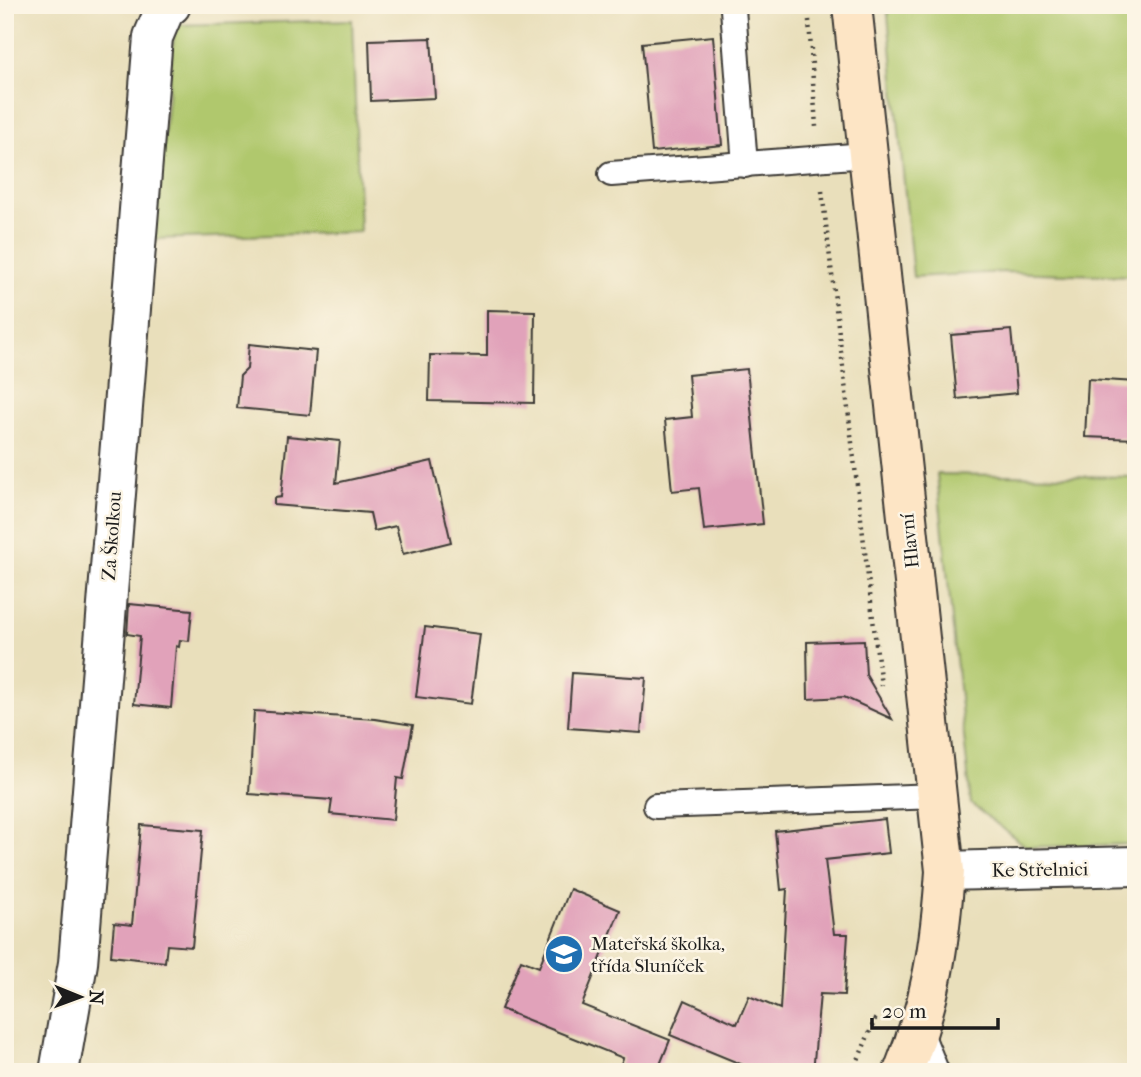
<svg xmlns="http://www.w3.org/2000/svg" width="1141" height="1077" viewBox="0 0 1141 1077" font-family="'IM FELL French Canon',serif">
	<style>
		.green { fill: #b0c86d; stroke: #667244; stroke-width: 2 }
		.building { fill: #e1a2ba }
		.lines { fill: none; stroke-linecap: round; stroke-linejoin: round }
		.lane-casing { stroke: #3b3934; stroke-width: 28 }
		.street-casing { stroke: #3b3934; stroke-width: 42 }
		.secondary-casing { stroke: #3b3934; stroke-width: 42 }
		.path { stroke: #3b3934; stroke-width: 4.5; stroke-dasharray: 2 5; stroke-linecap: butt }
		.lane { stroke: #fff; stroke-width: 24 }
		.street { stroke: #fff; stroke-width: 38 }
		.secondary { stroke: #fde5c5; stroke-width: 38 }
		.labels { text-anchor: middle; stroke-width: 5; stroke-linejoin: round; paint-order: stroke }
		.street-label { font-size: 19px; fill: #1c1c1c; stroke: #fcf5e5 }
		.poi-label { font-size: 19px; fill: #1c1c1c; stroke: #fcf5e5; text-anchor: start }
	</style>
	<rect width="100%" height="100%" fill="#fcf5e5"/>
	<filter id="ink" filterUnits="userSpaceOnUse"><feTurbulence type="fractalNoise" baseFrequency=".0143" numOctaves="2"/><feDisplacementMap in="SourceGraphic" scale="14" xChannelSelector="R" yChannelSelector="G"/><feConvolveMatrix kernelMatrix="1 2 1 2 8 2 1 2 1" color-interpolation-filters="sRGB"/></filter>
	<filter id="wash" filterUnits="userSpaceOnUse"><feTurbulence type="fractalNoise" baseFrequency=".00686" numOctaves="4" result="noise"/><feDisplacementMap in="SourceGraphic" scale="28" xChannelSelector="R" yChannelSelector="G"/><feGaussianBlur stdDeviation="1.57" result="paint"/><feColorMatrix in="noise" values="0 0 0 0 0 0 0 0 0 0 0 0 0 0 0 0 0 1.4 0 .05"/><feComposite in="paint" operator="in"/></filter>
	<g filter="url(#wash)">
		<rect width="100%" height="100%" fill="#e9dfbb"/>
		<g class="green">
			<path d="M887 5H1136V276L1004 272 913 277Z"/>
			<path d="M352 20 360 232 154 239 175 25Z"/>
			<path d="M937 474 1136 477V844L1027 847 971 804Z"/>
		</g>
		<g id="blocks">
			<g class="building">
				<path d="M713 36 722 145 652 152 642 43Z"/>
				<path d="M431 38 435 98 371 101 369 40Z"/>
				<path d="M487 310 535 311 534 403 429 401 430 355 487 356Z"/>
				<path d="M1011 330 1017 393 957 399 951 335Z"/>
				<path d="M249 344 316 351 310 415 237 408 240 376 247 369Z"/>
				<path d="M747 369 763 524 704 530 699 488 672 491 665 420 692 417 688 375Z"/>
				<path d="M1088 379 1136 382V439L1085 437Z"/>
				<path d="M287 436 340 441 336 483 432 461 451 542 403 554 396 526 374 531 370 513 274 505V498L281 497Z"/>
				<path d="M129 604 192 610 189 641 180 640 179 647 176 646 171 708 134 704 140 636 127 634Z"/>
				<path d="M425 627 480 634 471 704 416 697Z"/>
				<path d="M864 640 866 675 892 719 844 697 808 699 807 642Z"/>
				<path d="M572 673 646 678 641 733 568 728Z"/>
				<path d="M254 711 375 719 413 725 403 779 397 778 393 820 330 814 332 800 249 794Z"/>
				<path d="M885 819 889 853 825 860 834 934H848L844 995 820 994 813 1072H760L670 1035 685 1000 737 1024 749 996 780 1009 787 889 781 890 775 831Z"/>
				<path d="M141 825 203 830 192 947 167 945 165 962 111 956 114 923 132 925Z"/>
				<path d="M570 889 620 910 582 1005 670 1040 657 1072H618L623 1058 501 1009 521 960 539 967Z"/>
			</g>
		</g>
	</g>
	<g filter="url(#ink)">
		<use href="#blocks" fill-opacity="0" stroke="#3b3934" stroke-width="2"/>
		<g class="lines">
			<g class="lane-casing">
				<g id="lane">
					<path d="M733 9 745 165"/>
					<path d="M611 174 867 155"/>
					<path d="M656 806 938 796"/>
				</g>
			</g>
			<g class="street-casing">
				<g id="street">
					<path d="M945 871 1136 866"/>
					<path d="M916 1040 929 1072"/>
					<path d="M59 1072 78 963 153 37 165 9 171 5"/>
				</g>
			</g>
			<g class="secondary-casing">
				<path id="secondary" d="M852 5 945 871C940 945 931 1003 903 1072"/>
			</g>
			<g class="path">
				<path d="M809 20 816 127"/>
				<path d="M822 191 881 686"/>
				<path d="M853 1072 876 1017"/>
			</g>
			<use href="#lane" class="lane"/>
			<use href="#street" class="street"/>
			<use href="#secondary" class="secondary"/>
		</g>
	</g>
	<defs>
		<g id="school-disc" transform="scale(2.0125)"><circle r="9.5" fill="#1f6fb2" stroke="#fcf5e5"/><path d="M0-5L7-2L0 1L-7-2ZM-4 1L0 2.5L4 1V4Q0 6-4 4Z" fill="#fff"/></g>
	</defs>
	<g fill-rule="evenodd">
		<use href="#school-disc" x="564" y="954"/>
	</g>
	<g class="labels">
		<g class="street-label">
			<text transform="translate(111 536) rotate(-86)" y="7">Za Školkou</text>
			<text transform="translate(909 541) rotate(-96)" y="7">Hlavní</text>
			<text transform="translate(1040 869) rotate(-1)" y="7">Ke Střelnici</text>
		</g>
		<g class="poi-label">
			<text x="591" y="950">Mateřská školka,<tspan x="591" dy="22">třída Sluníček</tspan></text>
		</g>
	</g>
	<rect width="1141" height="1077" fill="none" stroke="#fcf5e5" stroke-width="28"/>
	<g transform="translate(80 997) rotate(91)" stroke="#fcf5e5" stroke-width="5" paint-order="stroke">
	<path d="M0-5L12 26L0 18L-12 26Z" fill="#1c1c1c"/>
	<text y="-10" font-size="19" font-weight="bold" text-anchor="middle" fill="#1c1c1c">N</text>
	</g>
	<path d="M872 1018v10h126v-10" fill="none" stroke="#1c1c1c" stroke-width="3.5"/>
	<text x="882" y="1018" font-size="21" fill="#1c1c1c" stroke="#fcf5e5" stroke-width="5" paint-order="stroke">20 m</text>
</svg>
